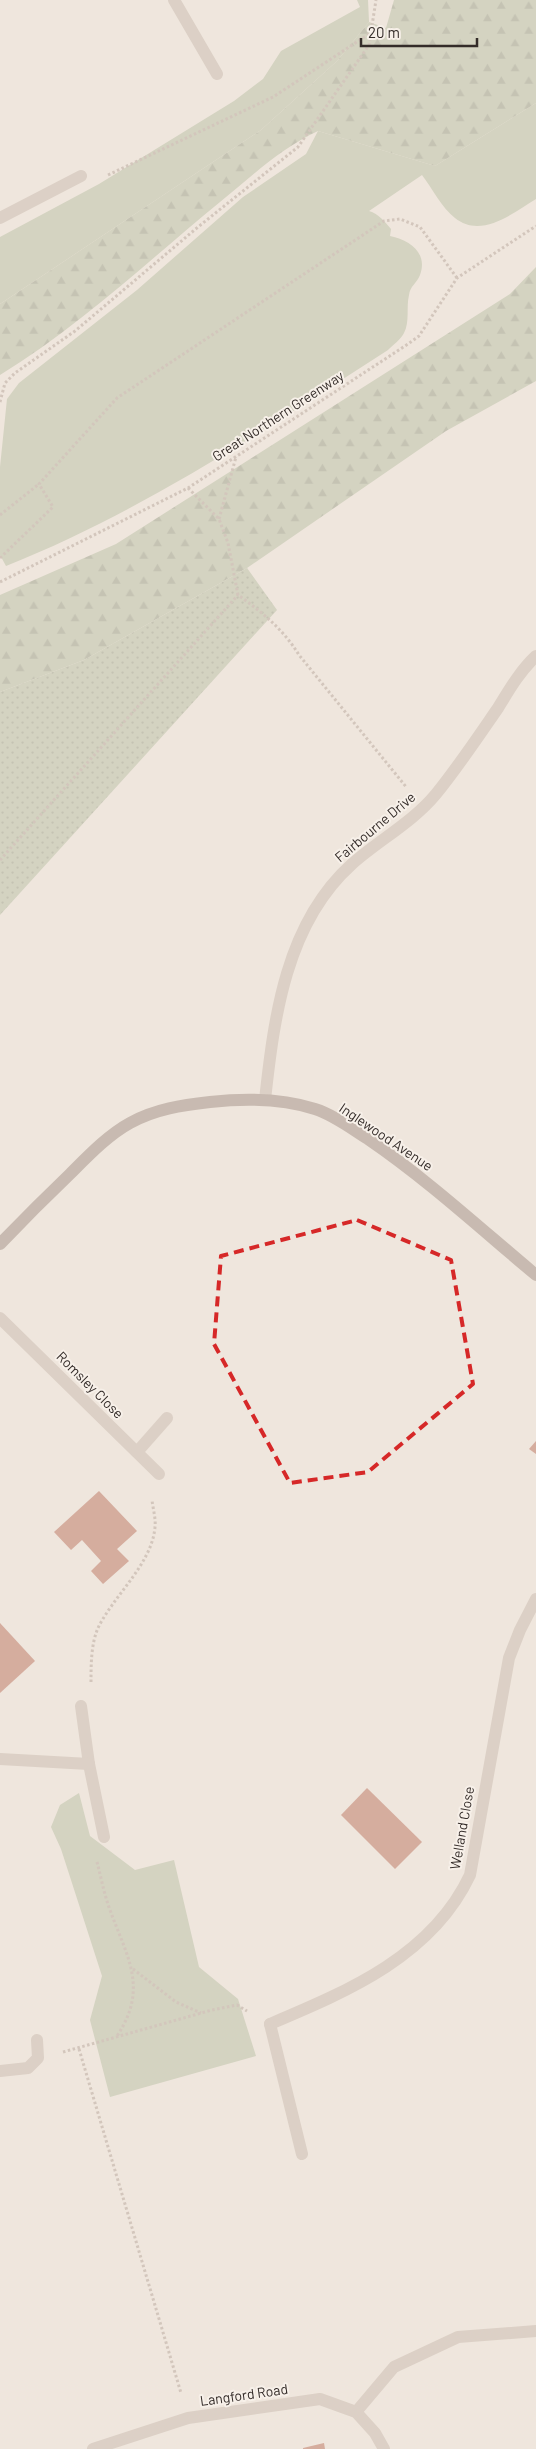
<svg xmlns="http://www.w3.org/2000/svg" width="536" height="2449" viewBox="0 0 536 2449" font-family="Barlow,sans-serif">
	<style>
		.grass { fill: #b3bc9f }
		.forest { fill: url(#forest-firs) }
		.park { fill: url(#park-dots) }
		.building { fill: #b76853 }
		.lines { fill: none; stroke-linecap: round; stroke-linejoin: round }
		.path { stroke: #b1a095; stroke-width: 3; stroke-dasharray: 2.5 2.5; stroke-linecap: butt }
		.lane { stroke: #c5b6aa; stroke-width: 12 }
		.street { stroke: #c5b6aa; stroke-width: 12 }
		.secondary { stroke: #99867c; stroke-width: 12 }
		.marked { fill: none; stroke: #d62828; stroke-width: 4; stroke-dasharray: 10 6; stroke-linejoin: round }
		.labels { text-anchor: middle; stroke-width: 4; stroke-linejoin: round; paint-order: stroke }
		.street-label { font-size: 14px; fill: #342c29; stroke: #f7f0e9 }
	</style>
	<defs>
		<pattern id="forest-firs" width="22" height="20" patternUnits="userSpaceOnUse" patternTransform="scale(1.25)"><rect width="22" height="20" fill="#b3bc9f"/><path d="M5 1l3.5 6h-7zM16 11l3.5 6h-7z" fill="#929982"/></pattern>
		<pattern id="park-dots" width="8" height="8" patternUnits="userSpaceOnUse" patternTransform="scale(1.25)"><rect width="8" height="8" fill="#b3bc9f"/><path d="M2 2h.1M6 6h.1" fill="none" stroke="#929982" stroke-width="1.8" stroke-linecap="round"/></pattern>
	</defs>
	<rect width="100%" height="100%" fill="#efe6dd"/>
	<g class="grass">
		<path d="M357 0H368L369 22 337 61 261 130 0 304V237L99 184 234 101 263 79 281 51 360 7Z"/>
		<path d="M536 103V199C513 213 481 239 455 218 442 208 432 188 422 175L369 211C379 214 384 221 391 229L390 236C410 240 428 253 420 275 417 283 410 286 409 295 406 307 410 322 404 333 401 339 393 345 388 350 265 429 142 512 6 566L0 555V467L7 399 19 383 137 290 243 197 306 154 318 131 435 166Z"/>
		<path d="M79 1793 90 1836 135 1870 174 1860 199 1967 238 1999 256 2056 110 2097 90 2020 102 1976 61 1849 51 1827 60 1805Z"/>
	</g>
	<g class="forest">
		<path d="M394 0H536V103L435 166 318 131C281 148 252 176 220 202 148 261 80 326 0 375V304L261 130 337 61 369 22 386 28Z"/>
		<path d="M536 267V381L446 431 247 568 84 660 0 692V595L116 544 510 294Z"/>
	</g>
	<path class="park" d="M247 568 277 610 0 915V692L84 660Z"/>
	<g class="building">
		<path d="M536 1441V1454L529 1449Z"/>
		<path d="M99 1491 137 1531 117 1549 129 1561 103 1584 91 1571 101 1561 82 1540 71 1550 54 1532Z"/>
		<path d="M0 1623 35 1661 0 1693Z"/>
		<path d="M367 1788 422 1842 395 1869 341 1815Z"/>
		<path d="M324 2443 325 2449H303V2448Z"/>
	</g>
	<g class="lines">
		<g class="path">
			<path d="M108 175 273 97 372 32"/>
			<path d="M0 402 5 383 15 373 75 331 198 227 298 147 369 45 376 0"/>
			<path d="M188 488 219 519 228 543 238 595C263 613 283 629 299 655L407 788"/>
			<path d="M0 515 39 484"/>
			<path d="M219 519 236 457"/>
			<path d="M0 558 53 507 39 484 117 398 384 221 400 219 420 227 457 278"/>
			<path d="M0 582 188 488 408 344 419 336 457 278 536 226"/>
			<path d="M0 860 238 595"/>
			<path d="M91 1682C91 1665 91 1644 98 1628 114 1595 152 1564 155 1527 156 1519 153 1509 152 1500"/>
			<path d="M97 1862C101 1877 104 1894 110 1910 127 1957 149 1988 117 2036"/>
			<path d="M133 1969 176 2002 201 2013"/>
			<path d="M79 2049 181 2393"/>
			<path d="M63 2052 212 2010 237 2005 247 2011"/>
		</g>
		<g class="lane">
			<path d="M174 0 217 74"/>
			<path d="M0 218 81 176"/>
			<path d="M270 2024 302 2154"/>
			<path d="M356 2412 394 2367 458 2337 536 2331"/>
		</g>
		<g class="street">
			<path d="M265 1100C274 1017 286 923 352 864 379 840 413 822 436 794 458 767 478 737 498 708 509 690 520 671 536 656"/>
			<path d="M0 1318 159 1474"/>
			<path d="M137 1452 167 1418"/>
			<path d="M81 1706 89 1764 104 1837"/>
			<path d="M0 1759 89 1764"/>
			<path d="M270 2024C348 1991 432 1956 470 1875L509 1658 520 1630 536 1599"/>
			<path d="M0 2071 28 2068 38 2058 37 2040"/>
			<path d="M93 2449 188 2418 320 2399 356 2412 375 2433 384 2449"/>
		</g>
		<path class="secondary" d="M0 1244C23 1220 46 1197 70 1174 88 1156 108 1135 130 1123 155 1109 183 1105 210 1102 246 1098 281 1098 315 1109 334 1115 352 1129 368 1139 428 1180 481 1229 536 1275"/>
	</g>
	<path d="M0 0H536V2449H0ZM357 1220 451 1260 473 1384 368 1472 290 1483 214 1344 221 1256Z" fill="#efe6dd" fill-opacity=".55" fill-rule="evenodd"/>
	<path class="marked" d="M357 1220 451 1260 473 1384 368 1472 290 1483 214 1344 221 1256Z"/>
	<g class="labels">
		<g class="street-label">
			<text transform="translate(278 416) rotate(-33)" y="5">Great Northern Greenway</text>
			<text transform="translate(375 827) rotate(-40)" y="5">Fairbourne Drive</text>
			<text transform="translate(386 1137) rotate(34)" y="5">Inglewood Avenue</text>
			<text transform="translate(90 1385) rotate(45)" y="5">Romsley Close</text>
			<text transform="translate(462 1828) rotate(-80)" y="5">Welland Close</text>
			<text transform="translate(244 2395) rotate(-8)" y="5">Langford Road</text>
		</g>
	</g>
	<path d="M361 38v8h116v-8" fill="none" stroke="#342c29" stroke-width="2.5"/>
	<text x="368" y="38" font-size="15" fill="#342c29" stroke="#f7f0e9" stroke-width="4" paint-order="stroke">20 m</text>
</svg>
